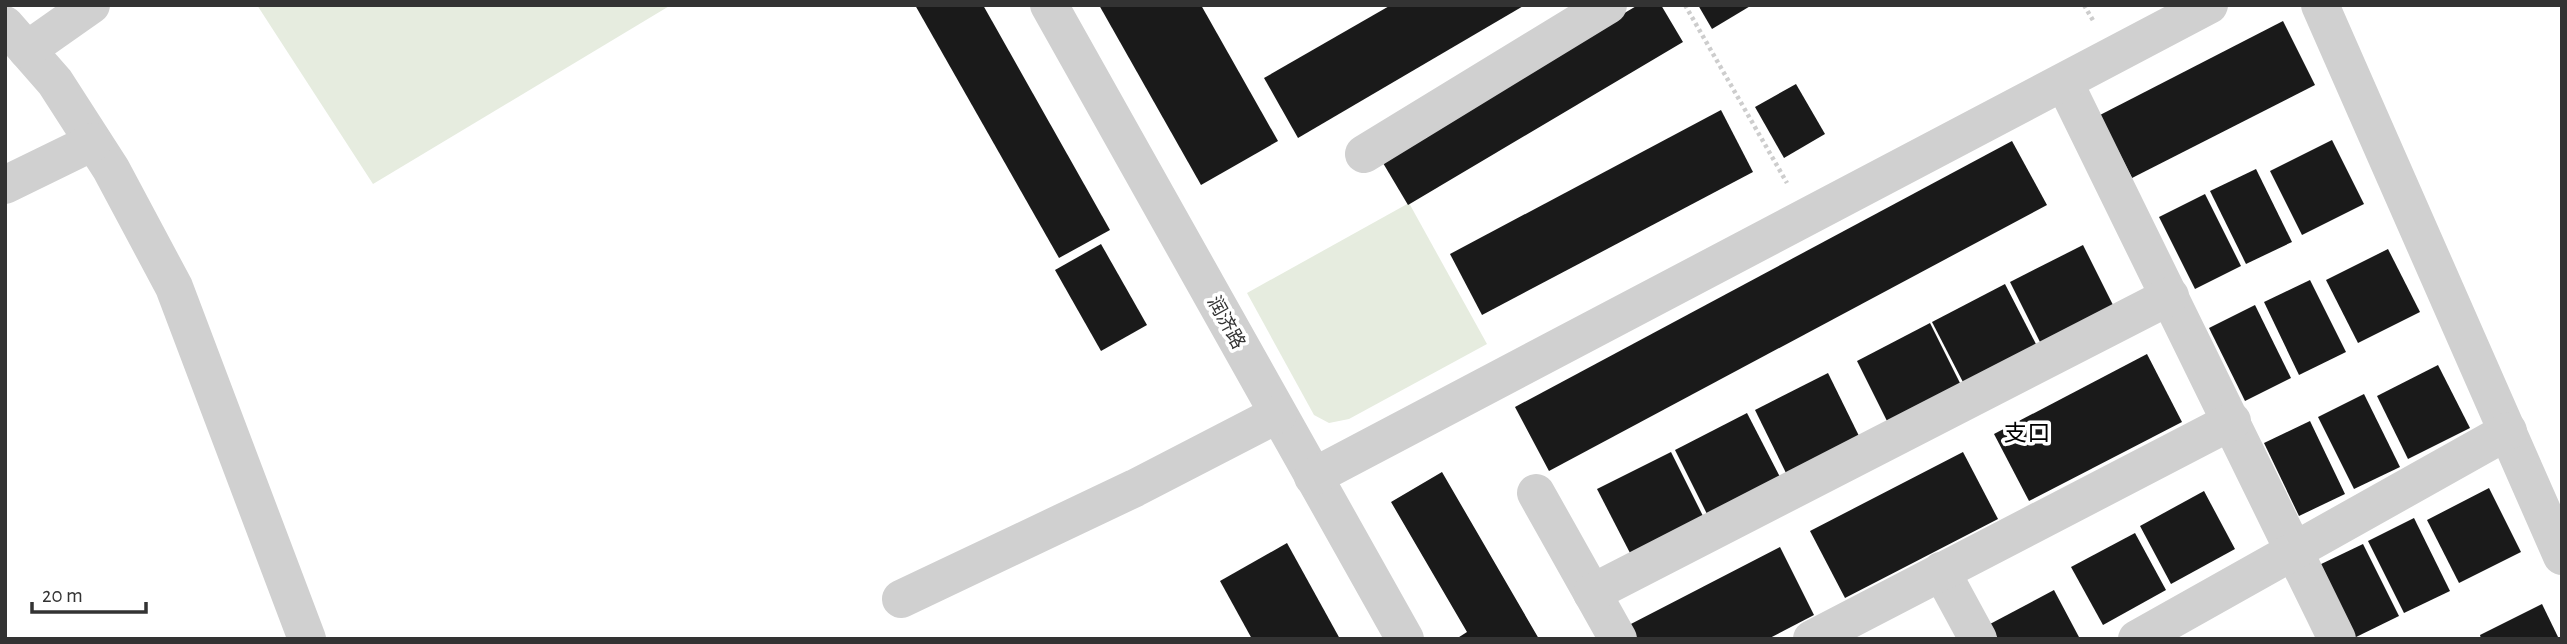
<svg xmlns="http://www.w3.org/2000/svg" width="2567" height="644" viewBox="0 0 2567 644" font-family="'Alegreya Sans','Noto Sans SC',sans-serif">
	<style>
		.green { fill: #e6ecdf }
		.building { fill: #1a1a1a }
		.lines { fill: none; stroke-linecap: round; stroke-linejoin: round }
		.path { stroke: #cdcdcd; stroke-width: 4.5; stroke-dasharray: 3.5 3.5; stroke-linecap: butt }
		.minor { stroke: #d0d0d0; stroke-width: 38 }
		.labels { text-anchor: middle; stroke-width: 7; stroke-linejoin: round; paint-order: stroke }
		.street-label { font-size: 19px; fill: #333; stroke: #fff }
		.quarter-label { font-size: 23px; fill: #000; stroke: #fff }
	</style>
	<rect width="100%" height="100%" fill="#fff"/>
	<g class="green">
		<path d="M257 5H671L373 184Z"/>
		<path d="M1409 203 1487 344 1349 419 1329 423 1314 415 1247 293Z"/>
	</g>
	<g class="building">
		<path d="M915 5H983L1110 230 1059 258Z"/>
		<path d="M1099 5H1201L1278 141 1201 185Z"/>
		<path d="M1391 5H1525L1298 138 1264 78Z"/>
		<path d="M1638 5H1661L1683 42 1408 205 1380 158Z"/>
		<path d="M1698 5H1752L1712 29Z"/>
		<path d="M2283 21 2315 85 2132 178 2100 115Z"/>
		<path d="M1796 84 1825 134 1784 158 1755 107Z"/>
		<path d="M1721 110 1753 172 1482 315 1450 254Z"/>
		<path d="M2332 140 2364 204 2302 235 2270 171Z"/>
		<path d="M2012 141 2047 205 1549 471 1515 407Z"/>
		<path d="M2256 169 2292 242 2246 264 2210 191Z"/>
		<path d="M2205 194 2241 266 2195 289 2159 217Z"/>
		<path d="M1101 244 1147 325 1101 351 1055 270Z"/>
		<path d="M2083 245 2115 309 2042 346 2010 282Z"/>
		<path d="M2388 249 2420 312 2358 343 2326 280Z"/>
		<path d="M2310 280 2346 352 2299 375 2264 302Z"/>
		<path d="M2005 284 2038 348 1965 386 1932 322Z"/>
		<path d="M2255 305 2291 378 2245 401 2209 328Z"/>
		<path d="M1930 323 1962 387 1889 425 1857 361Z"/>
		<path d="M2147 354 2182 422 2029 501 1994 434Z"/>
		<path d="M2438 365 2470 428 2408 459 2377 396Z"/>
		<path d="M1828 373 1860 438 1787 475 1755 410Z"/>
		<path d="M2364 394 2400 467 2354 489 2318 417Z"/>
		<path d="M1747 413 1780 477 1707 514 1675 450Z"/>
		<path d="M2310 421 2345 494 2299 516 2264 443Z"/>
		<path d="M1671 452 1703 516 1630 553 1597 489Z"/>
		<path d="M1963 452 1998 519 1845 598 1810 531Z"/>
		<path d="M1442 472 1539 639H1456L1467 632 1391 502Z"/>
		<path d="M2489 488 2521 552 2459 583 2427 520Z"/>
		<path d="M2204 491 2235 549 2171 584 2140 526Z"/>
		<path d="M2414 518 2450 591 2404 613 2368 541Z"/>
		<path d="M2135 533 2166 590 2103 625 2071 567Z"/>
		<path d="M1287 543 1340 639H1252L1220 581Z"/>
		<path d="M2363 544 2399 616 2352 639 2317 566Z"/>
		<path d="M1780 547 1814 615 1768 639H1633L1627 626Z"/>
		<path d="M2054 590 2080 639H1998L1990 624Z"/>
		<path d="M2542 604 2559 639H2481L2480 635Z"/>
	</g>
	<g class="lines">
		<g class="path">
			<path d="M1685 5 1787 183"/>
			<path d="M2084 5 2094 22"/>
		</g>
		<g class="minor">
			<path d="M1049 5 1405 639"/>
			<path d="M2320 5 2562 556"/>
			<path d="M5 25 55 82 111 169 174 287 307 639"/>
			<path d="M27 50 91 5"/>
			<path d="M2064 82 2337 639"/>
			<path d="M1364 154 1608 5"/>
			<path d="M5 185 93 142"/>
			<path d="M1313 477 2209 5"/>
			<path d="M1536 493 1618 639"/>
			<path d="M1941 571 1978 639"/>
			<path d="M1592 593 2170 296"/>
			<path d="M901 599 1135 488 1278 414"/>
			<path d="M1812 639 2232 421"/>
			<path d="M2137 639 2508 431"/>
		</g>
	</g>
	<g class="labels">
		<g class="street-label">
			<text transform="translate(1227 322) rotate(61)" y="7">润济路</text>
		</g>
		<g class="quarter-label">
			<text x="2027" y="441">支口</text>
		</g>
	</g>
	<rect width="2567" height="644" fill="none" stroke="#333333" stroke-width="14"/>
	<path d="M32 602v10h114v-10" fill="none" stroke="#333333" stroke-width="3.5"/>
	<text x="42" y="602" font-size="21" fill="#333333" stroke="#ffffff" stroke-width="5" paint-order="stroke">20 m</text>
</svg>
